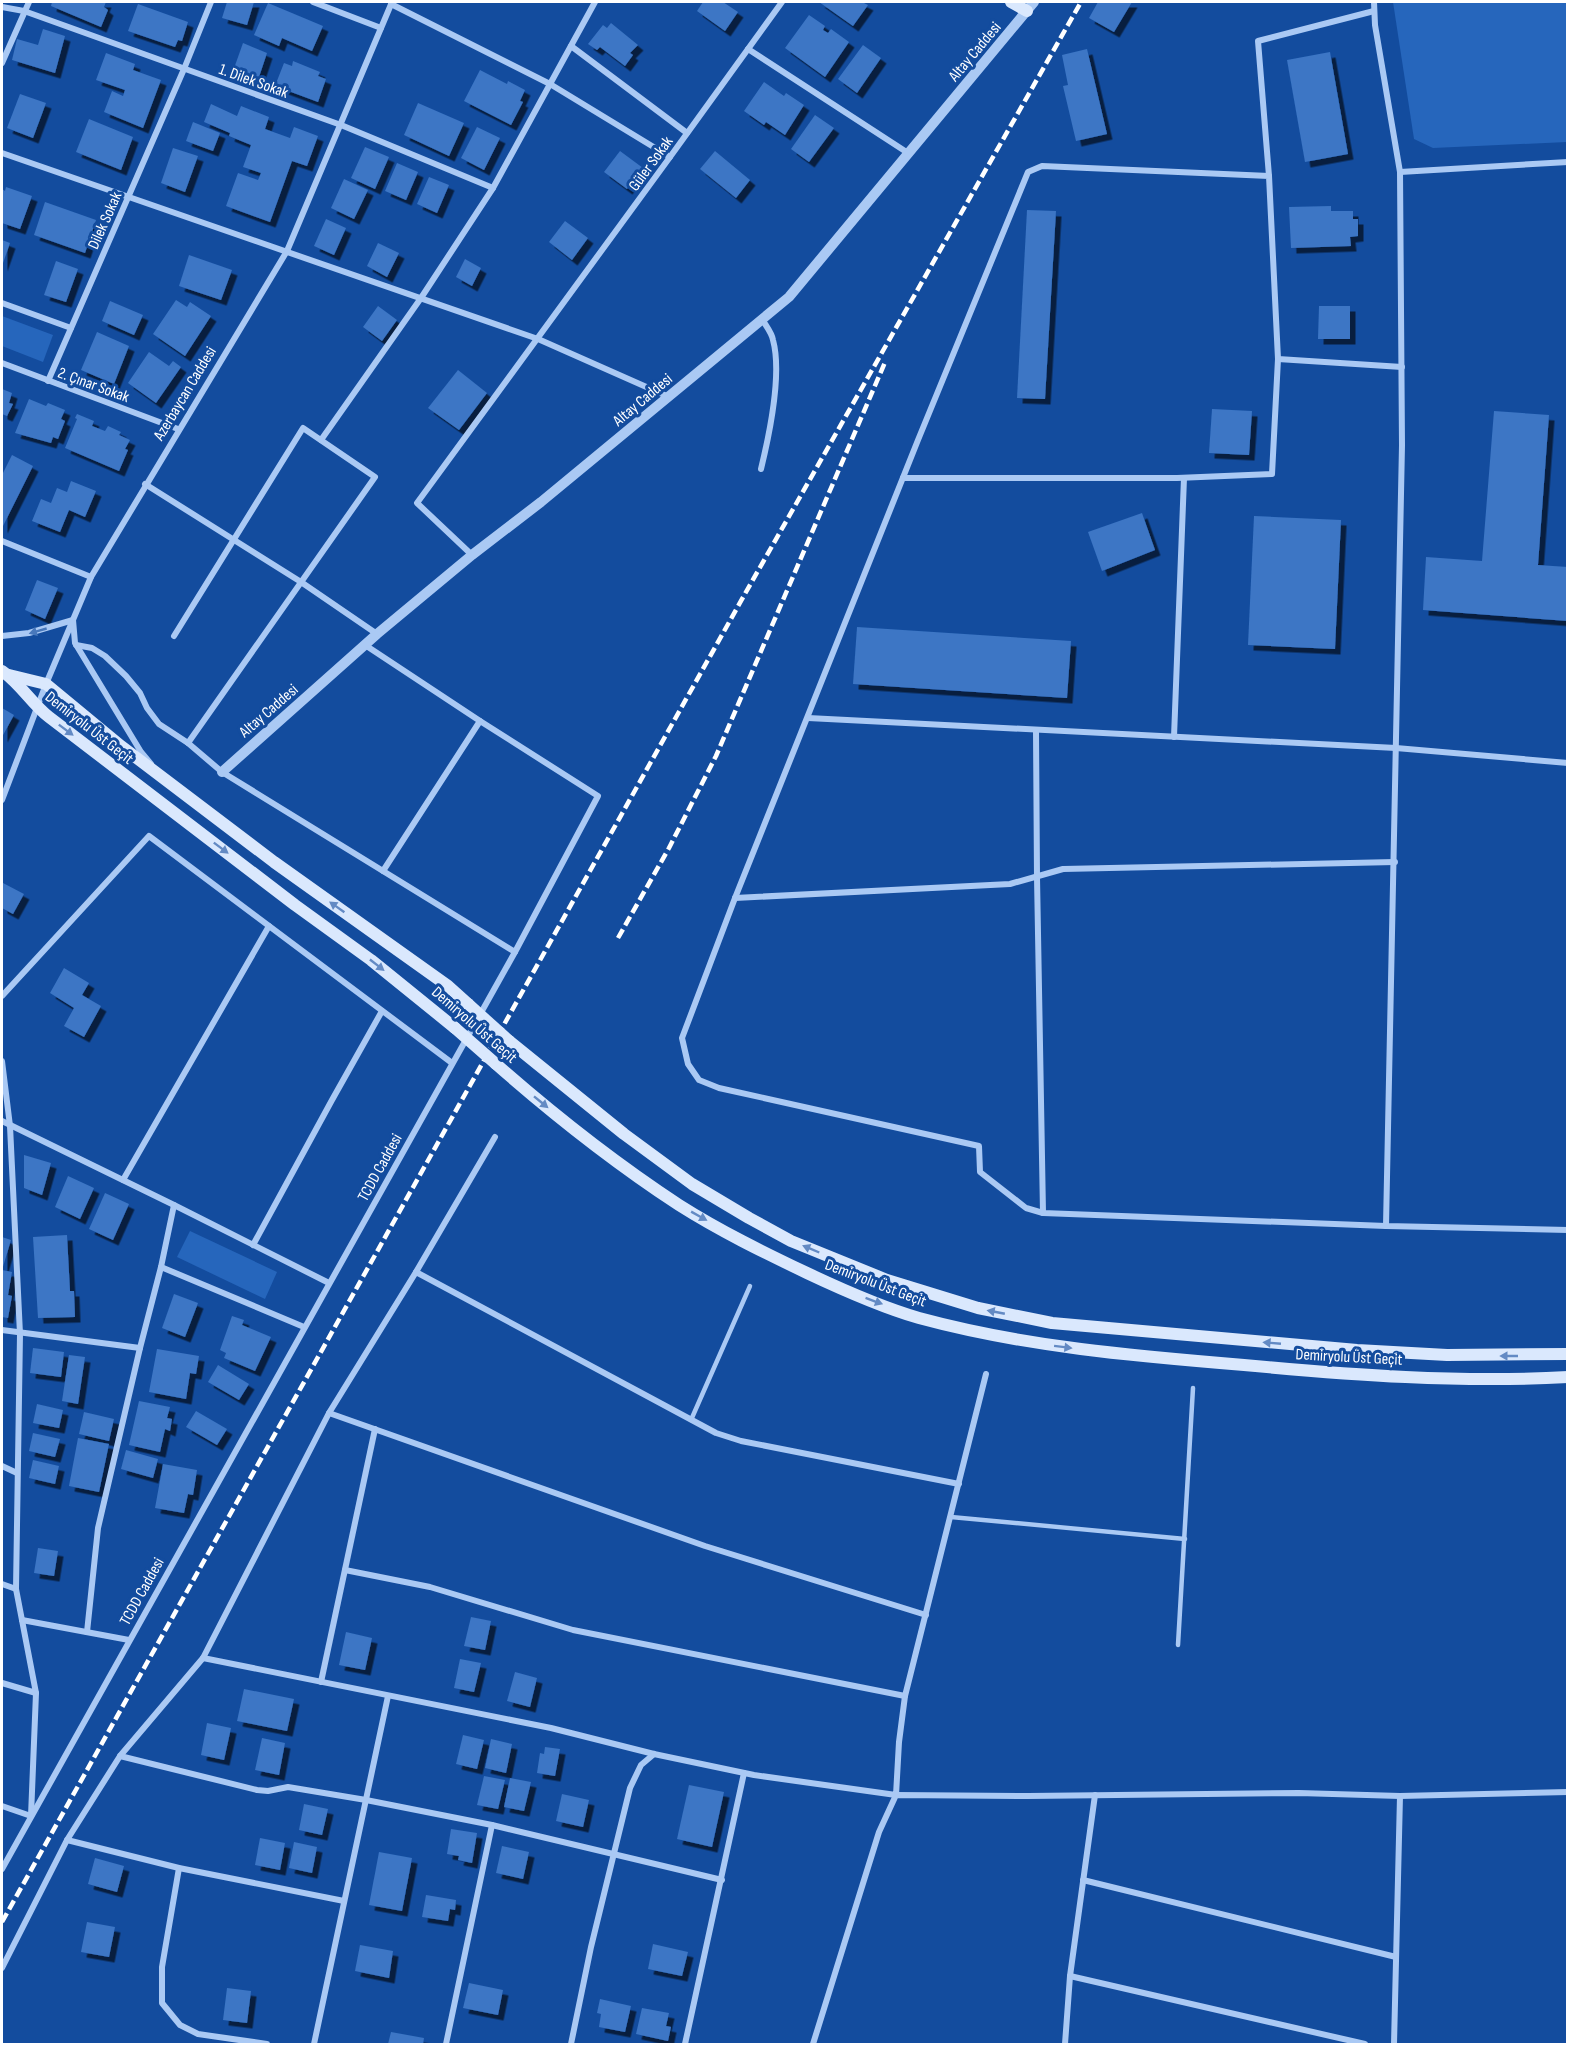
<svg xmlns="http://www.w3.org/2000/svg" width="1569" height="2046" viewBox="0 0 1569 2046" font-family="'Sofia Sans Condensed',sans-serif">
	<style>
		.green { fill: #2666bc }
		.building { fill: #3c76c5; filter: url(#shadow) }
		.lines { fill: none; stroke-linecap: round; stroke-linejoin: round }
		.service { stroke: #aac9f4; stroke-width: 4.5 }
		.minor { stroke: #aac9f4; stroke-width: 6 }
		.tertiary { stroke: #aac9f4; stroke-width: 10 }
		.secondary { stroke: #dae8fd; stroke-width: 12 }
		.rail { stroke: #fff; stroke-width: 4.5; stroke-dasharray: 10 4.5; stroke-linecap: butt }
		.secondary-bridge { stroke: #dae8fd; stroke-width: 12 }
		.oneway { fill: #4878bc }
		.oneway2 { fill: #638ac4 }
		.labels { text-anchor: middle; stroke-width: 6; stroke-linejoin: round; paint-order: stroke }
		.street-label { font-size: 16px; fill: #fff; stroke: #134c9e }
	</style>
	<defs>
		<filter id="shadow"><feDropShadow dx="5.5" dy="5.5" stdDeviation="0" flood-color="#0009"/></filter>
	</defs>
	<rect width="100%" height="100%" fill="#134c9e"/>
	<g class="green">
		<path d="M1393 2H1567V142L1433 148 1414 139Z"/>
		<path d="M2 316 53 335 43 362 2 346Z"/>
		<path d="M190 1231 277 1272 265 1299 177 1257Z"/>
	</g>
	<g class="building">
		<path d="M52 2H106L104 7 108 10 101 27 51 6Z"/>
		<path d="M227 2H254L247 25 222 18Z"/>
		<path d="M703 2H723L738 12 725 31 697 11Z"/>
		<path d="M819 2H862L868 5 853 26Z"/>
		<path d="M1098 2H1132L1114 32 1089 18Z"/>
		<path d="M268 3 323 26 312 51 282 38 279 46 254 35Z"/>
		<path d="M138 4 188 22 182 41 178 40 175 47 128 31Z"/>
		<path d="M809 15 825 26 823 30 828 33 831 29 849 42 825 77 785 48Z"/>
		<path d="M611 23 638 45 630 53 633 55 625 66 600 47 597 50 588 44 603 25 607 28Z"/>
		<path d="M43 29 65 36 55 73 12 60 17 39 38 45Z"/>
		<path d="M243 43 267 53 257 83 232 74Z"/>
		<path d="M863 45 881 58 857 93 838 79Z"/>
		<path d="M1087 49 1107 134 1076 141 1063 86 1068 85 1062 55Z"/>
		<path d="M1330 52 1348 154 1305 162 1287 60Z"/>
		<path d="M106 53 135 64 133 70 161 80 143 128 104 112 112 91 123 96 125 90 96 80Z"/>
		<path d="M293 61 320 72 318 76 326 79 318 102 275 86 284 63 292 66Z"/>
		<path d="M480 70 507 84 508 81 525 90 520 101 523 102 511 125 464 101Z"/>
		<path d="M764 82 784 96 786 93 804 105 785 135 766 122 764 125 744 111Z"/>
		<path d="M20 94 46 103 33 138 7 128Z"/>
		<path d="M418 103 464 123 449 156 404 135Z"/>
		<path d="M211 104 237 116 241 106 269 117 265 129 290 138 294 127 318 136 307 166 292 161 270 222 226 206 238 173 258 180 261 173 243 167 251 145 229 136 230 133 204 122Z"/>
		<path d="M815 115 834 128 809 162 791 149Z"/>
		<path d="M89 119 133 137 121 170 76 152Z"/>
		<path d="M193 122 220 133 213 151 186 141Z"/>
		<path d="M477 127 500 138 484 170 461 158Z"/>
		<path d="M365 147 389 157 375 189 351 178Z"/>
		<path d="M173 148 198 156 185 192 161 183Z"/>
		<path d="M620 151 643 168 627 189 604 172Z"/>
		<path d="M715 151 750 180 736 198 700 169Z"/>
		<path d="M397 163 418 172 406 200 385 191Z"/>
		<path d="M429 177 449 185 437 213 417 204Z"/>
		<path d="M344 179 368 190 354 219 331 208Z"/>
		<path d="M6 187 32 196 20 229 2 223V189L5 191Z"/>
		<path d="M45 202 96 220 85 253 34 235Z"/>
		<path d="M1331 206V211H1353V219H1358V236L1350 237 1351 246 1291 248 1289 207Z"/>
		<path d="M1027 210 1056 211 1045 399 1017 398Z"/>
		<path d="M326 219 346 228 334 255 314 246Z"/>
		<path d="M565 221 588 238 572 260 549 242Z"/>
		<path d="M2 240 10 243 2 266Z"/>
		<path d="M378 243 399 253 387 277 367 266Z"/>
		<path d="M189 255 232 270 221 300 179 286Z"/>
		<path d="M465 259 481 268 472 286 456 277Z"/>
		<path d="M56 261 78 269 66 302 44 295Z"/>
		<path d="M176 300 187 307 190 302 211 316 185 356 153 334Z"/>
		<path d="M110 301 143 315 134 335 102 321Z"/>
		<path d="M378 306 397 320 382 341 363 327Z"/>
		<path d="M1319 306H1350V339H1318Z"/>
		<path d="M97 332 129 346 114 384 81 370Z"/>
		<path d="M149 352 169 366 173 361 181 367 156 403 128 383Z"/>
		<path d="M458 370 487 393 459 430 428 408Z"/>
		<path d="M2 389 12 393 9 403 13 404 7 416 2 414Z"/>
		<path d="M29 399 46 406 48 403 65 410 61 419 65 421 58 439 53 437 51 443 15 433Z"/>
		<path d="M1212 409 1252 411 1249 455 1209 453Z"/>
		<path d="M1494 411 1549 415 1538 565 1568 567V621L1423 610 1426 557 1482 561Z"/>
		<path d="M77 414 94 421 92 426 105 431 108 426 121 432 119 435 130 440 125 449 128 450 119 471 65 448 77 419 75 418Z"/>
		<path d="M12 455 33 466 2 528V475Z"/>
		<path d="M71 481 96 491 85 517 69 510 60 532 32 521 41 499 51 503 57 488 67 492Z"/>
		<path d="M1142 513 1155 550 1102 571 1088 532Z"/>
		<path d="M1254 516 1341 520 1335 649 1248 645Z"/>
		<path d="M37 580 58 588 45 619 25 610Z"/>
		<path d="M857 627 1071 641 1067 698 853 684Z"/>
		<path d="M2 708 14 715 2 737Z"/>
		<path d="M3 883 24 894 13 914 2 908Z"/>
		<path d="M64 968 89 983 82 995 101 1006 84 1037 64 1026 74 1008 50 993Z"/>
		<path d="M24 1155 51 1163 42 1195 24 1188Z"/>
		<path d="M68 1176 94 1188 80 1219 55 1207Z"/>
		<path d="M105 1193 129 1204 113 1240 89 1229Z"/>
		<path d="M67 1235 70 1291H74L75 1317 38 1318 33 1237Z"/>
		<path d="M2 1237 11 1240 2 1270 12 1272 8 1295 12 1296 8 1318 2 1317Z"/>
		<path d="M174 1294 198 1303 185 1337 162 1328Z"/>
		<path d="M232 1316 244 1320 242 1325 271 1337 255 1371 224 1358 226 1353 220 1350Z"/>
		<path d="M33 1348 64 1352 61 1377 30 1373Z"/>
		<path d="M157 1349 199 1356 196 1374 190 1373 186 1399 149 1392Z"/>
		<path d="M69 1355 85 1357 78 1404 62 1401Z"/>
		<path d="M218 1365 249 1384 239 1400 208 1382Z"/>
		<path d="M139 1401 170 1407 167 1418 172 1419 170 1431 165 1429 160 1452 129 1445Z"/>
		<path d="M37 1404 63 1410 59 1428 33 1423Z"/>
		<path d="M196 1411 227 1429 217 1445 186 1427Z"/>
		<path d="M84 1412 114 1419 109 1441 79 1434Z"/>
		<path d="M33 1433 60 1439 55 1457 29 1451Z"/>
		<path d="M78 1438 109 1444 99 1492 69 1486Z"/>
		<path d="M126 1450 158 1459 153 1478 121 1469Z"/>
		<path d="M33 1460 59 1466 55 1484 29 1478Z"/>
		<path d="M163 1464 197 1470 193 1495 188 1494 184 1513 155 1508Z"/>
		<path d="M38 1548 58 1551 54 1576 34 1573Z"/>
		<path d="M471 1617 491 1621 485 1650 464 1646Z"/>
		<path d="M346 1632 372 1638 365 1670 339 1665Z"/>
		<path d="M460 1659 481 1663 474 1692 454 1688Z"/>
		<path d="M515 1672 537 1678 530 1707 507 1701Z"/>
		<path d="M244 1689 294 1699 287 1731 237 1721Z"/>
		<path d="M207 1723 231 1728 224 1760 201 1755Z"/>
		<path d="M463 1735 484 1740 477 1769 456 1764Z"/>
		<path d="M262 1738 285 1743 279 1775 255 1770Z"/>
		<path d="M491 1739 512 1744 506 1773 485 1768Z"/>
		<path d="M545 1747 560 1749 555 1776 537 1773 540 1753 544 1754Z"/>
		<path d="M484 1776 505 1780 498 1809 477 1805Z"/>
		<path d="M510 1778 531 1782 524 1811 504 1807Z"/>
		<path d="M689 1785 724 1792 712 1847 677 1839Z"/>
		<path d="M562 1794 589 1800 583 1827 556 1821Z"/>
		<path d="M304 1804 328 1809 322 1835 299 1830Z"/>
		<path d="M451 1829 477 1833 472 1863 458 1860 459 1856 447 1854Z"/>
		<path d="M260 1838 285 1843 280 1870 255 1865Z"/>
		<path d="M294 1842 317 1847 312 1873 289 1868Z"/>
		<path d="M502 1846 529 1852 523 1879 496 1873Z"/>
		<path d="M379 1852 412 1858 402 1911 369 1905Z"/>
		<path d="M95 1858 124 1866 117 1892 88 1884Z"/>
		<path d="M426 1895 456 1900 455 1910 450 1909 448 1921 422 1917Z"/>
		<path d="M87 1922 115 1927 109 1957 81 1952Z"/>
		<path d="M653 1944 688 1952 682 1976 648 1969Z"/>
		<path d="M360 1945 393 1951 389 1978 355 1971Z"/>
		<path d="M469 1983 503 1990 498 2015 463 2008Z"/>
		<path d="M227 1988 251 1991 247 2023 223 2020Z"/>
		<path d="M600 1999 631 2006 625 2032 599 2027 601 2014 597 2013Z"/>
		<path d="M642 2008 669 2013 666 2026 671 2027 668 2041 636 2034Z"/>
		<path d="M391 2032 424 2038 423 2044H388Z"/>
	</g>
	<g class="lines">
		<g class="service">
			<path d="M691 1420 750 1286"/>
			<path d="M951 1517 1185 1539"/>
			<path d="M1178 1645 1193 1388"/>
		</g>
		<g class="minor">
			<path d="M313 2 381 28"/>
			<path d="M1374 2 1375 25 1400 172 1402 445 1386 1226 1568 1230"/>
			<path d="M391 4 550 84 670 157"/>
			<path d="M2 7 24 11 341 125 493 188"/>
			<path d="M571 46 687 133"/>
			<path d="M748 49 908 153"/>
			<path d="M2 63 29 2"/>
			<path d="M2 153 538 339 669 397"/>
			<path d="M1400 172 1568 162"/>
			<path d="M1269 176 1258 41 1374 11"/>
			<path d="M2 303 71 328"/>
			<path d="M2 363 178 429"/>
			<path d="M48 381 184 69 211 2"/>
			<path d="M321 440 421 298 493 188 595 2"/>
			<path d="M761 469C769 436 782 373 773 340 772 333 766 326 762 319"/>
			<path d="M903 478H1177L1272 474 1278 359"/>
			<path d="M145 484 301 582 377 634"/>
			<path d="M2 541 91 577"/>
			<path d="M472 555 417 503 670 157 782 2"/>
			<path d="M2 636 29 633 73 620 75 643 141 752 151 764"/>
			<path d="M174 636 303 428 375 477 188 743"/>
			<path d="M365 645 480 721 383 871"/>
			<path d="M808 718 1396 748 1568 763"/>
			<path d="M480 721 598 796 515 952"/>
			<path d="M1036 731 1037 877 1043 1213"/>
			<path d="M1174 737 1184 478"/>
			<path d="M2 800 46 684 91 577 287 251 392 2"/>
			<path d="M735 898 1010 884 1063 869 1395 862"/>
			<path d="M2 996 149 836 452 1063"/>
			<path d="M2 1061 10 1126 20 1334 16 1589 36 1693 31 1816 2 1806"/>
			<path d="M2 1121 174 1205 329 1283"/>
			<path d="M123 1180 269 926"/>
			<path d="M1386 1226 1043 1213 1026 1208 980 1172 979 1146 719 1088 699 1080 688 1064 682 1038 735 898 918 440 1028 172 1042 166 1269 176 1278 359 1402 367"/>
			<path d="M253 1245 332 1100 382 1011"/>
			<path d="M161 1267 304 1327"/>
			<path d="M416 1272 716 1433 741 1441 959 1484"/>
			<path d="M2 1330 140 1348"/>
			<path d="M329 1413 705 1546 926 1615"/>
			<path d="M2 1466 17 1473"/>
			<path d="M345 1570 430 1587 573 1630 905 1696"/>
			<path d="M2 1584 16 1589"/>
			<path d="M22 1620 129 1640"/>
			<path d="M87 1632 98 1528 140 1348 161 1267 174 1205"/>
			<path d="M203 1658 551 1728 654 1754 754 1775 896 1795 899 1742 905 1696 986 1374"/>
			<path d="M321 1682 375 1429"/>
			<path d="M2 1683 36 1693"/>
			<path d="M120 1756 257 1790 268 1791 288 1787 366 1800 492 1825 722 1880"/>
			<path d="M67 1840 179 1868 344 1901"/>
			<path d="M179 1868 162 1967V2003L180 2025 198 2034 267 2044"/>
			<path d="M2 1869 515 952 222 772 188 743 159 724 147 708 140 693 126 676 105 656 92 648 76 645"/>
			<path d="M1083 1880 1396 1957"/>
			<path d="M2 1968 67 1840 120 1756 203 1658 329 1413 416 1272 495 1137"/>
			<path d="M1070 1976 1365 2044"/>
			<path d="M314 2044 388 1696"/>
			<path d="M446 2044 492 1825"/>
			<path d="M571 2044 591 1947 630 1788 641 1765 654 1754"/>
			<path d="M685 2044 744 1773"/>
			<path d="M813 2044 879 1832 896 1795 1028 1796 1299 1793 1400 1796 1568 1792"/>
			<path d="M1065 2044 1070 1976 1095 1795"/>
			<path d="M1394 2044 1400 1796"/>
		</g>
		<path class="tertiary" d="M222 772 377 634 472 555 541 502 789 297 1034 2"/>
		<g class="secondary">
			<path d="M1011 2 1027 11"/>
			<path d="M2 671C20 683 32 704 49 717L295 905 371 960 455 1028"/>
			<path d="M9 675 46 684 121 746 274 862 448 986 468 1004"/>
			<path d="M509 1041 624 1134 692 1184 749 1218 791 1241 887 1280 978 1308 1052 1323 1357 1350 1447 1355 1568 1354"/>
			<path d="M496 1064C554 1115 615 1163 679 1205 720 1231 763 1252 807 1273 843 1290 881 1307 919 1318 1026 1347 1135 1356 1244 1365 1351 1375 1460 1383 1568 1377"/>
		</g>
		<g class="rail">
			<path d="M618 938 669 848 716 756 886 360"/>
			<path d="M2 1922 746 592 1081 2"/>
		</g>
		<g class="secondary-bridge">
			<path d="M468 1004 509 1041"/>
			<path d="M455 1028 496 1064"/>
		</g>
	</g>
	<defs><path id="oneway-solid" d="M-6-.8H1V-3.2L6.5 0L1 3.2V.8H-6Z" transform="scale(1.5)"/></defs>
	<use class="oneway" href="#oneway-solid" transform="translate(38 631) rotate(164)"/>
	<g class="oneway2">
		<use href="#oneway-solid" transform="translate(66 730) rotate(37)"/>
		<use href="#oneway-solid" transform="translate(221 848) rotate(37)"/>
		<use href="#oneway-solid" transform="translate(337 907) rotate(-145)"/>
		<use href="#oneway-solid" transform="translate(377 965) rotate(38)"/>
		<use href="#oneway-solid" transform="translate(541 1102) rotate(39)"/>
		<use href="#oneway-solid" transform="translate(699 1216) rotate(29)"/>
		<use href="#oneway-solid" transform="translate(811 1249) rotate(-157)"/>
		<use href="#oneway-solid" transform="translate(874 1301) rotate(20)"/>
		<use href="#oneway-solid" transform="translate(996 1312) rotate(-169)"/>
		<use href="#oneway-solid" transform="translate(1272 1343) rotate(-175)"/>
		<use href="#oneway-solid" transform="translate(1063 1347) rotate(7)"/>
		<use href="#oneway-solid" transform="translate(1509 1356) rotate(-180)"/>
	</g>
	<g class="labels">
		<g class="street-label">
			<text transform="translate(974 51) rotate(-50)" y="6">Altay Caddesi</text>
			<text transform="translate(254 80) rotate(20)" y="6">1. Dilek Sokak</text>
			<text transform="translate(650 163) rotate(-54)" y="6">Güler Sokak</text>
			<text transform="translate(104 220) rotate(-66)" y="6">Dilek Sokak</text>
			<text transform="translate(94 384) rotate(20)" y="6">2. Çınar Sokak</text>
			<text transform="translate(184 393) rotate(-59)" y="6">Azerbaycan Caddesi</text>
			<text transform="translate(642 399) rotate(-40)" y="6">Altay Caddesi</text>
			<text transform="translate(268 710) rotate(-41)" y="6">Altay Caddesi</text>
			<text transform="translate(90 727) rotate(38)" y="6">Demiryolu Üst Geçit</text>
			<text transform="translate(475 1024) rotate(41)" y="6">Demiryolu Üst Geçit</text>
			<text transform="translate(379 1167) rotate(-61)" y="6">TCDD Caddesi</text>
			<text transform="translate(876 1282) rotate(21)" y="6">Demiryolu Üst Geçit</text>
			<text transform="translate(1349 1356) rotate(3)" y="6">Demiryolu Üst Geçit</text>
			<text transform="translate(141 1591) rotate(-61)" y="6">TCDD Caddesi</text>
		</g>
	</g>
	<rect width="1569" height="2046" fill="none" stroke="#ffffff" stroke-width="6"/>
</svg>
